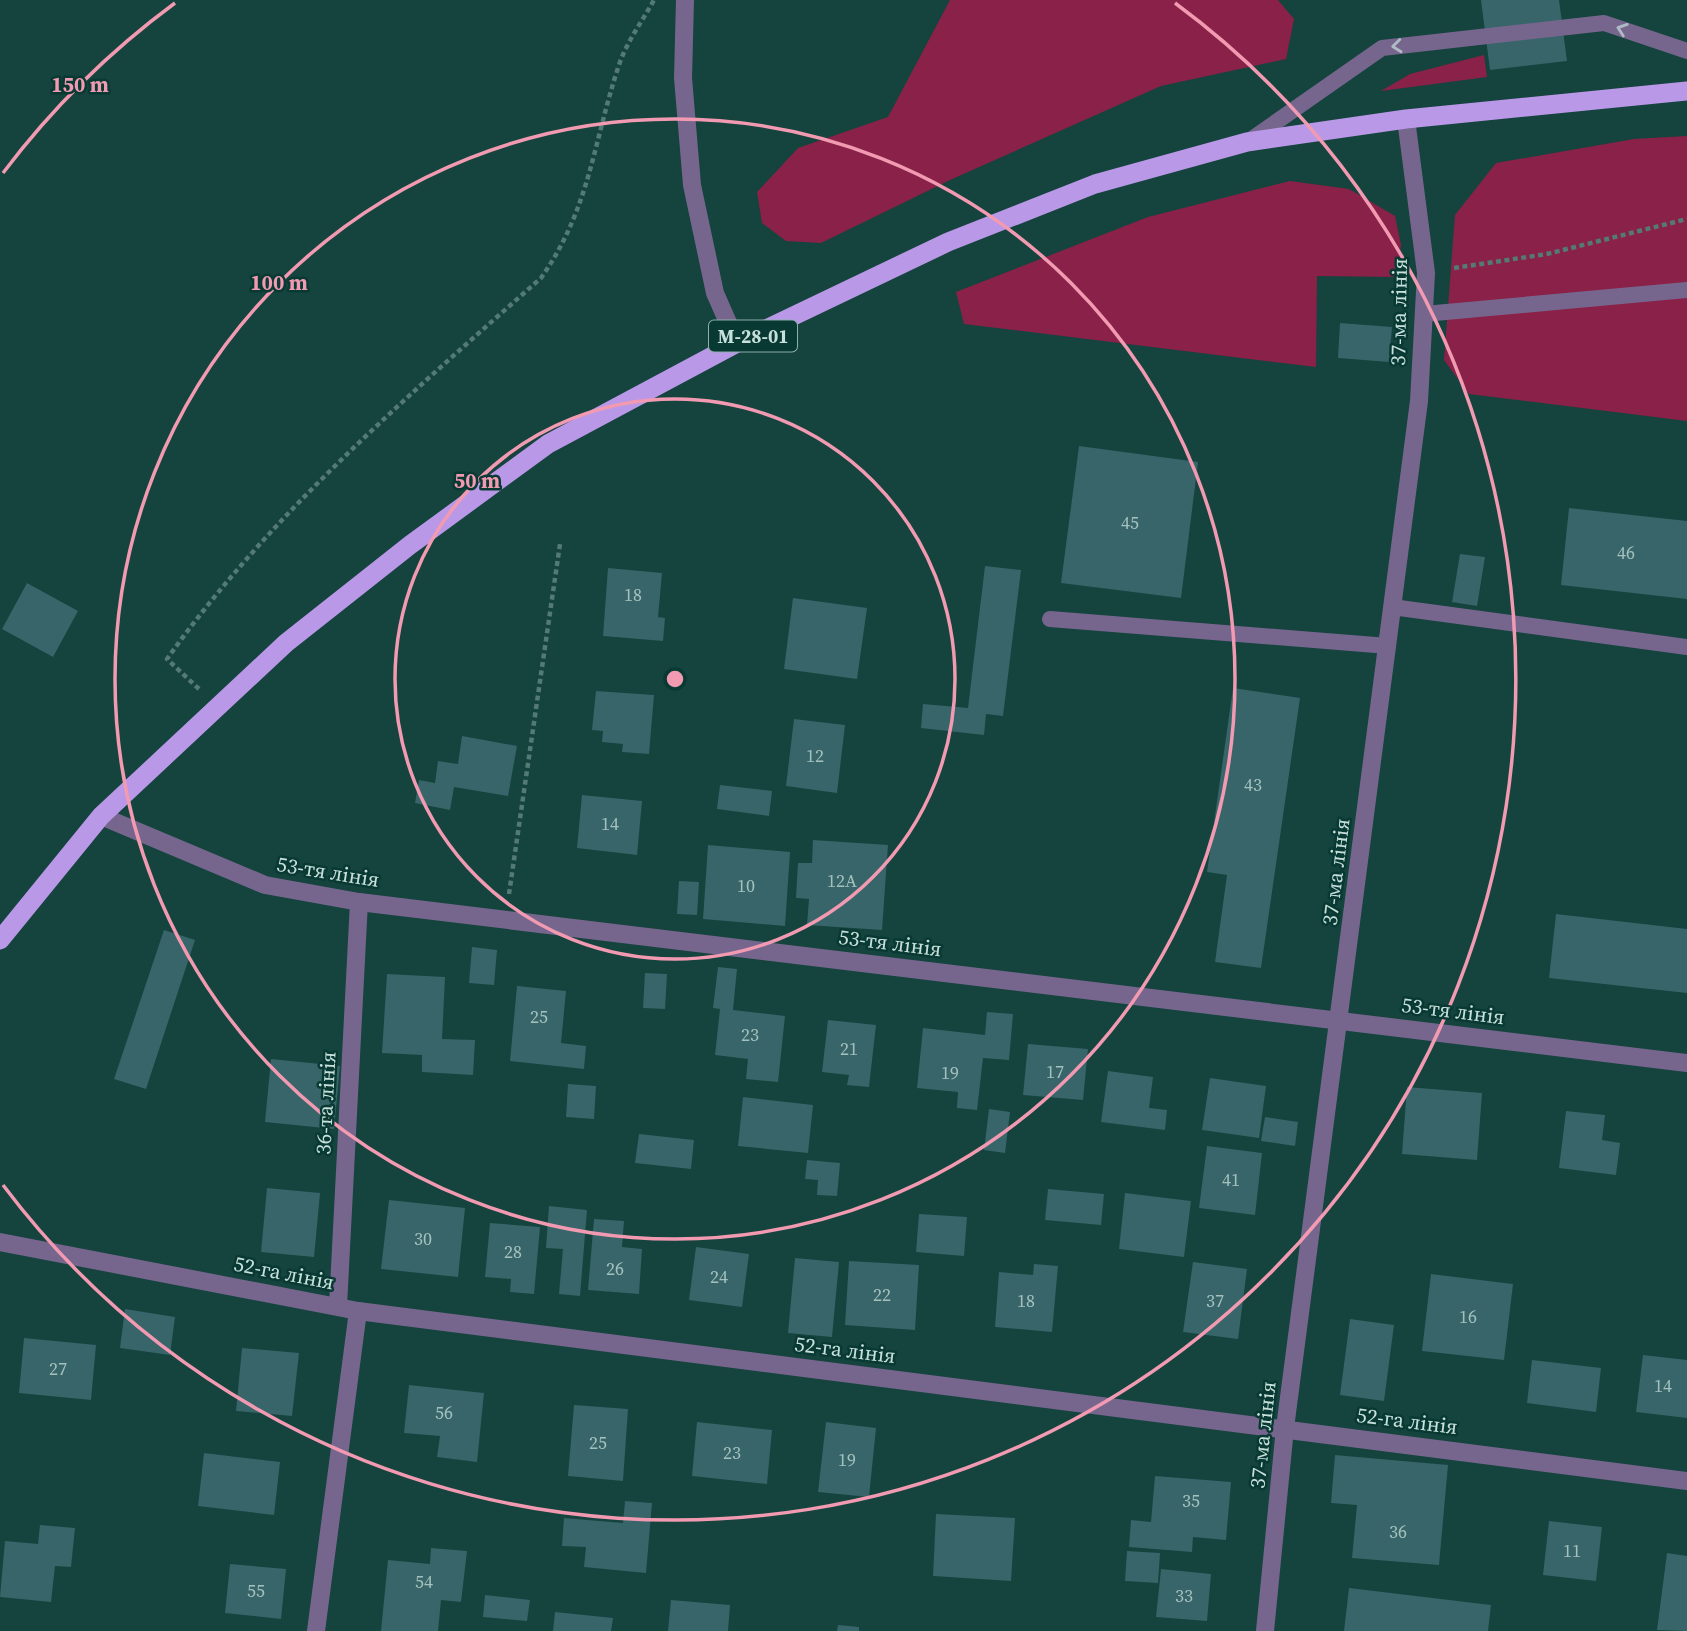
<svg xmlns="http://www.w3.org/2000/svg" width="1687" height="1631" viewBox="0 0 1687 1631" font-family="'Source Serif 4',serif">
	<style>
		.green { fill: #8a2148 }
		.building { fill: #376569 }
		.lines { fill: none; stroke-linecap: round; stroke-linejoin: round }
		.path { stroke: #537a74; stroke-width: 4.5; stroke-dasharray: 5 3.5; stroke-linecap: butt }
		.service { stroke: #76668e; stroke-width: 16 }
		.minor { stroke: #76668e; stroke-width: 18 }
		.tertiary { stroke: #76668e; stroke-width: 18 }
		.trunk { stroke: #ba98e8; stroke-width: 19 }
		.oneway { stroke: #afbbc4 }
		.ring { fill: none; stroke: #f19ab1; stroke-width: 3.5 }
		.labels { text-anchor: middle; stroke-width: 5; stroke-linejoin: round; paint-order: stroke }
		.number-label { font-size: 18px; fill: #a4c1be }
		.shield { fill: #083933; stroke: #8eaea9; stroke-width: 2 }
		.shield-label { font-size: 19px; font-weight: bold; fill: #c8e0db }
		.street-label { font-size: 21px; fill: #c8e0db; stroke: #083933 }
		.centre { fill: #f19ab1; stroke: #083933; stroke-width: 3.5 }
		.ring-label { font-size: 21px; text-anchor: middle; font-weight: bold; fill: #f19ab1; stroke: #083933; stroke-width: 5; stroke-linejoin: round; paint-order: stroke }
	</style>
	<rect width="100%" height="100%" fill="#15433d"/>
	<g class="green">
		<path d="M950 0H1278L1294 19 1286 59 1161 86 950 180 821 243 786 241 762 223 757 192 798 148 888 117Z"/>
		<path d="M1484 55 1487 77 1381 91 1410 74Z"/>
		<path d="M1687 136V421L1469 394 1444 360 1455 215 1496 163 1634 139Z"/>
		<path d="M1290 181 1349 189 1395 216 1401 245 1397 277 1317 276 1316 367 964 324 956 292 1148 217Z"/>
	</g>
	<g class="building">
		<path d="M1481 0H1559L1567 61 1490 70Z"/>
		<path d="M1340 323 1392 327 1389 362 1338 358Z"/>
		<path d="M1079 446 1198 462 1181 598 1061 583Z"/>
		<path d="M1569 508 1687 521V599L1561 585Z"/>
		<path d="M1460 554 1485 557 1477 606 1452 602Z"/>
		<path d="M985 566 1021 570 1003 716 986 714 984 735 921 728 923 704 968 708Z"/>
		<path d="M608 568 662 573 658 617 665 618 663 641 603 636Z"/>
		<path d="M27 583 78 611 53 657 2 629Z"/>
		<path d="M793 598 867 608 857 679 784 669Z"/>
		<path d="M1233 688 1300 698 1261 968 1215 962 1227 875 1207 872Z"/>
		<path d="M596 691 654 695 649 754 622 752 623 744 602 742 603 731 592 730Z"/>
		<path d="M794 719 845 725 837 793 786 786Z"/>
		<path d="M462 736 517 746 508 796 454 787 450 810 415 803 419 780 435 783 438 761 458 764Z"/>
		<path d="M720 785 772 791 769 816 717 809Z"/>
		<path d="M582 795 642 801 637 855 577 848Z"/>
		<path d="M813 840 888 845 882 930 807 925 809 899 796 898 798 863H812Z"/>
		<path d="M708 845 790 852 785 926 703 919Z"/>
		<path d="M679 881 699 882 697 915 677 914Z"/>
		<path d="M1556 914 1687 929V993L1549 978Z"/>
		<path d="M164 930 195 940 146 1089 114 1079Z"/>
		<path d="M472 947 497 950 494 985 469 983Z"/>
		<path d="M718 967 737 969 733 1010 785 1016 778 1082 746 1079 748 1059 715 1055 720 1009 713 1008Z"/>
		<path d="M645 973 667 974 665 1009 643 1008Z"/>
		<path d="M387 974 445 977 442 1039 475 1040 473 1075 422 1072V1055L382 1053Z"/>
		<path d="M517 986 566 991 561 1043 586 1046 584 1069 510 1061Z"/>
		<path d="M987 1012 1013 1014 1009 1060 983 1058 977 1110 957 1108 958 1092 917 1088 923 1028 985 1035Z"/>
		<path d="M828 1020 876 1025 869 1087 847 1085 849 1075 822 1072Z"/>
		<path d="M1028 1044 1088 1049 1083 1100 1023 1095Z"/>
		<path d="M271 1059 340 1066 334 1129 265 1122Z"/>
		<path d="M1108 1071 1153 1077 1149 1108 1167 1110 1165 1130 1101 1122Z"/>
		<path d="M1210 1078 1266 1086 1259 1138 1202 1130Z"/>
		<path d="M568 1084 596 1086 594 1119 566 1117Z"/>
		<path d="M1407 1087 1482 1093 1477 1160 1402 1154Z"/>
		<path d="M743 1097 813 1105 808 1153 738 1146Z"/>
		<path d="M989 1109 1010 1112 1005 1153 984 1150Z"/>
		<path d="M1566 1111 1605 1115 1602 1140 1620 1143 1616 1175 1559 1168Z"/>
		<path d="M1265 1117 1298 1122 1295 1146 1261 1141Z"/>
		<path d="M639 1134 694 1140 691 1169 635 1163Z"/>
		<path d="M1207 1146 1262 1153 1255 1215 1199 1208Z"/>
		<path d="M807 1160 840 1163 837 1196 817 1195 818 1180 805 1179Z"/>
		<path d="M267 1188 320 1193 314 1257 261 1252Z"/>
		<path d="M1048 1189 1104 1194 1101 1225 1045 1220Z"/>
		<path d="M1125 1193 1191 1201 1184 1257 1119 1249Z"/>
		<path d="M389 1200 465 1208 458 1277 381 1269Z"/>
		<path d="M549 1206 587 1210 580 1296 559 1294 563 1249 546 1248Z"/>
		<path d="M919 1214 967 1217 964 1256 916 1252Z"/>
		<path d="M594 1219 624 1221 622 1247 642 1249 639 1294 588 1290Z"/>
		<path d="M490 1223 540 1227 534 1294 510 1292 511 1279 485 1277Z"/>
		<path d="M696 1247 749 1254 742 1307 689 1300Z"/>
		<path d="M795 1258 839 1262 832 1337 788 1333Z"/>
		<path d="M849 1261 919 1265 915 1330 845 1325Z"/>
		<path d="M1193 1262 1247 1269 1238 1339 1183 1332Z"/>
		<path d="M1034 1264 1058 1266 1052 1332 995 1327 999 1272 1033 1275Z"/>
		<path d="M1431 1274 1513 1284 1504 1360 1422 1351Z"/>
		<path d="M125 1309 175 1317 170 1355 120 1348Z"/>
		<path d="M1350 1319 1394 1325 1384 1401 1340 1395Z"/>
		<path d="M24 1338 96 1345 91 1400 19 1393Z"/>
		<path d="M242 1348 299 1353 292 1416 236 1411Z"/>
		<path d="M1643 1355 1687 1360V1418L1636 1412Z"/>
		<path d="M1532 1360 1601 1368 1596 1412 1527 1403Z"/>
		<path d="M409 1385 484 1393 477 1462 437 1457 440 1436 404 1433Z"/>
		<path d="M574 1405 628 1409 623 1481 568 1476Z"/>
		<path d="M697 1422 772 1430 767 1484 692 1476Z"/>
		<path d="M826 1422 876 1428 869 1497 818 1492Z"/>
		<path d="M204 1453 280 1462 274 1515 198 1506Z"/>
		<path d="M1335 1455 1448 1465 1439 1565 1352 1558 1357 1505 1331 1503Z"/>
		<path d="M1155 1476 1231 1482 1226 1540 1193 1537 1192 1552 1129 1547 1131 1520 1151 1522Z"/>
		<path d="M625 1501 652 1503 646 1573 584 1567 586 1547 562 1546 564 1518 623 1523Z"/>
		<path d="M936 1514 1015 1518 1011 1581 933 1576Z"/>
		<path d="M1549 1521 1602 1527 1596 1581 1543 1575Z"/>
		<path d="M40 1525 75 1528 71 1567 55 1566 51 1602 0 1597 5 1541 38 1544Z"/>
		<path d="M431 1548 467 1551 461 1602 441 1600 438 1631H381L388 1560 430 1564Z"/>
		<path d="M1127 1551 1160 1553 1158 1583 1125 1581Z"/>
		<path d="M1667 1553 1687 1556V1631L1657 1630Z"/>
		<path d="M230 1564 286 1569 281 1619 225 1613Z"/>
		<path d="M1161 1569 1211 1574 1207 1621 1156 1617Z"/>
		<path d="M1349 1588 1491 1605 1488 1631H1344Z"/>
		<path d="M485 1595 530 1600 527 1621 483 1617Z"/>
		<path d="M671 1600 730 1605 728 1631H668Z"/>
		<path d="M555 1612 613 1618 611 1631H553Z"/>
		<path d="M838 1625 859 1627V1631H837Z"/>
	</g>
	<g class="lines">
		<g class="path">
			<path d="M1454 268 1547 254 1687 219"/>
			<path d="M199 689 167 659C271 513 408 396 541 278 591 207 593 141 620 62 628 40 643 20 654 0"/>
			<path d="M509 894 560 544"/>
		</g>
		<g class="service">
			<path d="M1249 141 1382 48 1604 23 1687 51"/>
			<path d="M1424 314 1687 290"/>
			<path d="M1392 607 1687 647"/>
			<path d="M1050 619 1388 646"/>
		</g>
		<g class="minor">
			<path d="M101 816 265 885 359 902 1687 1063"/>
			<path d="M0 1242 358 1311 1687 1481"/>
			<path d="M338 1306 359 902"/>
			<path d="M316 1631 358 1311"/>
			<path d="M1265 1631 1285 1428 1419 401 1426 273 1406 119"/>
		</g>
		<path class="tertiary" d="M685 0 683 78 692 185 715 293 737 343"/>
		<path class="trunk" d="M0 940 101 816 286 643 410 545 548 444 737 343 948 242 1095 184 1247 142 1406 119 1687 91"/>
	</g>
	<defs><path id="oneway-chevron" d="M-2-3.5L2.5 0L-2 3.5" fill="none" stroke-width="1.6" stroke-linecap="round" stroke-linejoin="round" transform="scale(1.75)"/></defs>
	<g class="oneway">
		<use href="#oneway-chevron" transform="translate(1622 29) rotate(-161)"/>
		<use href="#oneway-chevron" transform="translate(1397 46) rotate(174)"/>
	</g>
	<g class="ring">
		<circle cx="675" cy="679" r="280"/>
		<circle cx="675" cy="679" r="560"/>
		<path d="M3 173A841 841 0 0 1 175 3M1175 3A841 841 0 1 1 3 1185"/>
	</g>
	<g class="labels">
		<g class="number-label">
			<text x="1130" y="529">45</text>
			<text x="1626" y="559">46</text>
			<text x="633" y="601">18</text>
			<text x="815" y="762">12</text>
			<text x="1253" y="791">43</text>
			<text x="610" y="830">14</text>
			<text x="842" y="887">12А</text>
			<text x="746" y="892">10</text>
			<text x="539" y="1023">25</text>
			<text x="750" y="1041">23</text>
			<text x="849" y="1055">21</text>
			<text x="1055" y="1078">17</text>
			<text x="950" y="1079">19</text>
			<text x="1231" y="1186">41</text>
			<text x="423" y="1245">30</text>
			<text x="513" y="1258">28</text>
			<text x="615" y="1275">26</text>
			<text x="719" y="1283">24</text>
			<text x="882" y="1301">22</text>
			<text x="1026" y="1307">18</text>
			<text x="1215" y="1307">37</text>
			<text x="1468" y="1323">16</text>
			<text x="58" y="1375">27</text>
			<text x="1663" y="1392">14</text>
			<text x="444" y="1419">56</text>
			<text x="598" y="1449">25</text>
			<text x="732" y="1459">23</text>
			<text x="847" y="1466">19</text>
			<text x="1191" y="1507">35</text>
			<text x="1398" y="1538">36</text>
			<text x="1572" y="1557">11</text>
			<text x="424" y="1588">54</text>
			<text x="256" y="1597">55</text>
			<text x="1184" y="1602">33</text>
		</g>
		<rect class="shield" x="709" y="320.5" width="88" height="31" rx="5"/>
		<g class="shield-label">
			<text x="753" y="343">М-28-01</text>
		</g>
		<g class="street-label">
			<text transform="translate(1399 312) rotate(-89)" y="7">37-ма лінія</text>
			<text transform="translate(328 872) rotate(9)" y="7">53-тя лінія</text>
			<text transform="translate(1336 872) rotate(-83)" y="7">37-ма лінія</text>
			<text transform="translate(890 943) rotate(7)" y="7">53-тя лінія</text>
			<text transform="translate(1453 1011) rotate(7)" y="7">53-тя лінія</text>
			<text transform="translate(326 1103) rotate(-87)" y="7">36-та лінія</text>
			<text transform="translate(284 1273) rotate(11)" y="7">52-га лінія</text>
			<text transform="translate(845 1350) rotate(7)" y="7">52-га лінія</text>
			<text transform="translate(1407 1421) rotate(7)" y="7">52-га лінія</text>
			<text transform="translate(1263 1435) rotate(-84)" y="7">37-ма лінія</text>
		</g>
	</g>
	<circle cx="675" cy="679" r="10" class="centre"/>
	<g class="ring-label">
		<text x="80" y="92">150 m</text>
		<text x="279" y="290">100 m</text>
		<text x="477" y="488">50 m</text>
	</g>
</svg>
